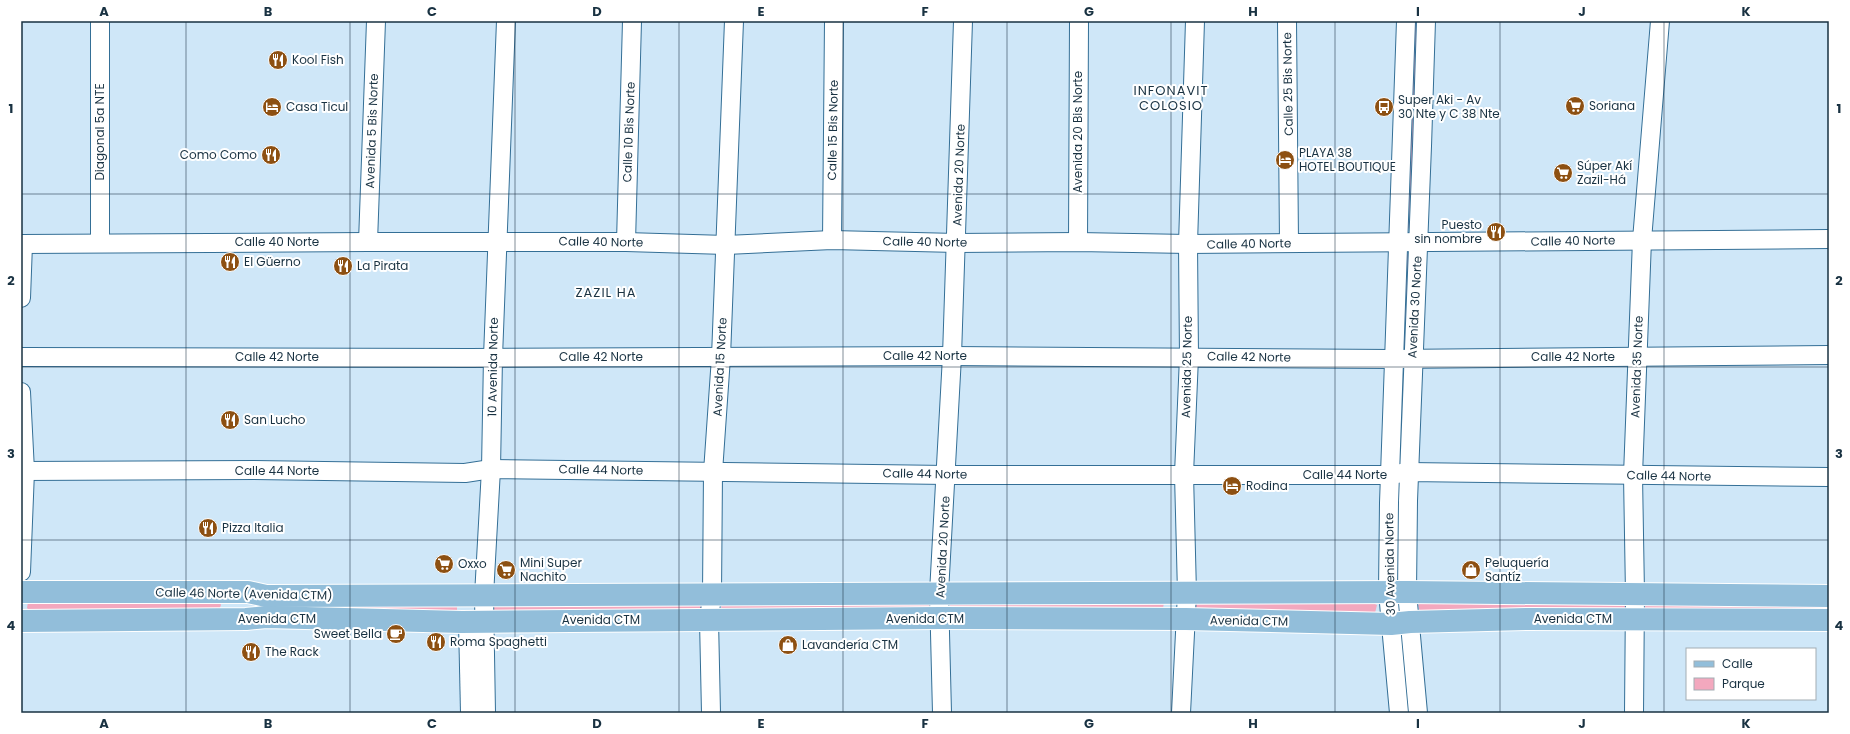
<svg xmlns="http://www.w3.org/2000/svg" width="1850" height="734" viewBox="0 0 1850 734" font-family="Poppins,sans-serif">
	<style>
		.green { fill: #f3a8be }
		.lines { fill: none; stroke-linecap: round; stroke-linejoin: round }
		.minor-casing { stroke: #346f96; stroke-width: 20 }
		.major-casing { stroke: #fff; stroke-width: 24 }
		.minor { stroke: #fff; stroke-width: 18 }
		.major { stroke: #92beda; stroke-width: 22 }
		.grid { fill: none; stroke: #193242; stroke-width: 1; stroke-opacity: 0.55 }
		.labels { text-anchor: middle; stroke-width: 4; stroke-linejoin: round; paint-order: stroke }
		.poi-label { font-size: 12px; fill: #193242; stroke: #fff; text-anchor: start }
		.street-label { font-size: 12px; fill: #193242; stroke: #fff }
		.neighbourhood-label { font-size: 13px; letter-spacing: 1px; fill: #193242; stroke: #fff }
		.neatline { fill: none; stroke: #193242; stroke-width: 1.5 }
		.grid-label { font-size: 13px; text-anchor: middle; font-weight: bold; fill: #193242 }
	</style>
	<rect width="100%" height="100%" fill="#cfe7f8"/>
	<g class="green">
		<path d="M1414 21H1417L1415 99 1413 101 1411 99Z"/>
		<path d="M1414 117 1409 228 1407 229 1411 118Z"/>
		<path d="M1405 254H1409L1405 346H1402Z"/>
		<path d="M1403 368 1401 461H1399L1400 371Z"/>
		<path d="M219 600 221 605 219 610H29L27 608 28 602Z"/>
		<path d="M1829 602V612L1645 610V605Z"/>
		<path d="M274 603 457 604V613L275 611Z"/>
		<path d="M722 603 930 604V610L724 611 721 607Z"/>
		<path d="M1164 603 1163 608 1161 610H950V604Z"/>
		<path d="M1190 603H1373L1377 605 1375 613 1194 611Z"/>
		<path d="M1421 603H1621L1625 606V611L1420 612 1418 605Z"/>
		<path d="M492 604H701V609L495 612 491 609Z"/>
	</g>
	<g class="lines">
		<g class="minor-casing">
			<g id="minor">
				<path d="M1287 21 1289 243"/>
				<path d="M832 240 834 21"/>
				<path d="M368 242 376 21"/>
				<path d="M626 242 632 21"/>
				<path d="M1078 242 1079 21"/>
				<path d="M100 243V21"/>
				<path d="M21 244 368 242H626L726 245 832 240 957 243 1078 242 1188 244 1829 239"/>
				<path d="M21 298 23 244"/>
				<path d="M21 357 471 358 952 356 1393 359 1829 355"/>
				<path d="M21 392 25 471 21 572"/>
				<path d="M21 471 254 470 465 473 491 469 947 475H1390L1408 472 1829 477"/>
				<path d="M468 622 470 713"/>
				<path d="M486 713 484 596 491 469 493 357 506 21"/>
				<path d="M711 713 709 620 712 595 713 472 721 357 734 21"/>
				<path d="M942 713 939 593 952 356 963 21"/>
				<path d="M1181 713 1187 593 1184 474 1189 357 1188 244 1195 21"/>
				<path d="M1399 713 1388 592 1389 503 1406 21"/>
				<path d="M1418 713 1407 592 1408 501 1422 146 1426 21"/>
				<path d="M1634 713 1635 594 1633 475 1642 240 1660 21"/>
			</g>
		</g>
		<g class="major-casing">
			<g id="major">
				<path d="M21 592H248L266 596 1407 592 1829 596"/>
				<path d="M21 621 246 619 266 617 462 622 940 618 1186 619 1391 624 1410 622 1526 619 1829 620"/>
			</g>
		</g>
		<use href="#minor" class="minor"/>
		<use href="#major" class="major"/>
	</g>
	<path class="grid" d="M186 21V713M350 21V713M515 21V713M679 21V713M843 21V713M1007 21V713M1171 21V713M1335 21V713M1500 21V713M1664 21V713M21 194H1829M21 367H1829M21 540H1829"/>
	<defs>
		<g id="restaurant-disc" transform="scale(1)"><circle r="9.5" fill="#8d5012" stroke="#fff"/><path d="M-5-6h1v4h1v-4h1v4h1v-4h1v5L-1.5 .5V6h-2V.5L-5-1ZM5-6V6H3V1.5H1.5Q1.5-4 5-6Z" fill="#fff"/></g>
		<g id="supermarket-disc" transform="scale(1)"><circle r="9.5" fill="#8d5012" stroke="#fff"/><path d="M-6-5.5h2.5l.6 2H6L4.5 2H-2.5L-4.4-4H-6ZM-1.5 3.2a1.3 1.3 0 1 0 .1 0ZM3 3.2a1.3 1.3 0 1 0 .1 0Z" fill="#fff"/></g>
		<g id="hotel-disc" transform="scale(1)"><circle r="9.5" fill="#8d5012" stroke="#fff"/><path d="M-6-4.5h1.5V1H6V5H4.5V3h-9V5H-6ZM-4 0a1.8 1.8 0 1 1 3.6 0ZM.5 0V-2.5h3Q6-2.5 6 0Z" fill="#fff"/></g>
		<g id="bus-disc" transform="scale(1)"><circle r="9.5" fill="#8d5012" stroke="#fff"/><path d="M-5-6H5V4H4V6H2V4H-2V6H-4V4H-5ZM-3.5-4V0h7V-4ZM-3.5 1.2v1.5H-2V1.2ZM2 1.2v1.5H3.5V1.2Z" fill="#fff"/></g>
		<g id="shop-disc" transform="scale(1)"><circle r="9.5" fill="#8d5012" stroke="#fff"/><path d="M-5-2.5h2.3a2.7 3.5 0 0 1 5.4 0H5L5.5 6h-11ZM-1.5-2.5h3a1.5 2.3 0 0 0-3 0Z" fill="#fff"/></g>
		<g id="cafe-disc" transform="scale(1)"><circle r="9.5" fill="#8d5012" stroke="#fff"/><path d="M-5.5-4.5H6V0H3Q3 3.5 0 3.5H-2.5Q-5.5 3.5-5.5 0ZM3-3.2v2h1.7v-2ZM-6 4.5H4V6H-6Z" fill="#fff"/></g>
	</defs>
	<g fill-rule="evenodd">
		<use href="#restaurant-disc" x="278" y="60"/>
		<use href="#supermarket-disc" x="1575" y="106"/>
		<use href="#hotel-disc" x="272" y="107"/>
		<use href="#bus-disc" x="1384" y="107"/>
		<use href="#restaurant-disc" x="271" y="155"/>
		<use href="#hotel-disc" x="1285" y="160"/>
		<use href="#supermarket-disc" x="1563" y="173"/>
		<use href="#restaurant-disc" x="1496" y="232"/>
		<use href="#restaurant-disc" x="230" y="262"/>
		<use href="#restaurant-disc" x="343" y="266"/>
		<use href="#restaurant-disc" x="230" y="420"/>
		<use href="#hotel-disc" x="1232" y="486"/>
		<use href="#restaurant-disc" x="208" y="528"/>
		<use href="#supermarket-disc" x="444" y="564"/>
		<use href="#supermarket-disc" x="506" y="570"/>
		<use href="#shop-disc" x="1471" y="570"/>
		<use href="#cafe-disc" x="396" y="634"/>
		<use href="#restaurant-disc" x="436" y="642"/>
		<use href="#shop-disc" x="788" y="645"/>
		<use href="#restaurant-disc" x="251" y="652"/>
	</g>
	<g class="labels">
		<g class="poi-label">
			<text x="292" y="64">Kool Fish</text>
			<text x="1398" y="104">Super Aki - Av<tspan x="1398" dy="14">30 Nte y C 38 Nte</tspan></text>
			<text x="1589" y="110">Soriana</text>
			<text x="286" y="111">Casa Ticul</text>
			<text x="1299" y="157">PLAYA 38<tspan x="1299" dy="14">HOTEL BOUTIQUE</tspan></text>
			<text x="257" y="159" text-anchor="end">Como Como</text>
			<text x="1577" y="170">Súper Akí<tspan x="1577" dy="14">Zazil-Há</tspan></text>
			<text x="1482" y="229" text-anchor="end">Puesto<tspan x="1482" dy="14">sin nombre</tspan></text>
			<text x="244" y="266">El Güerno</text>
			<text x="357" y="270">La Pirata</text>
			<text x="244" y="424">San Lucho</text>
			<text x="1246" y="490">Rodina</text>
			<text x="222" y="532">Pizza Italia</text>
			<text x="520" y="567">Mini Super<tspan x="520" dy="14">Nachito</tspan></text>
			<text x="1485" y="567">Peluquería<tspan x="1485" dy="14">Santíz</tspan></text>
			<text x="458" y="568">Oxxo</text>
			<text x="382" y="638" text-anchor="end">Sweet Bella</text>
			<text x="450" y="646">Roma Spaghetti</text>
			<text x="802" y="649">Lavandería CTM</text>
			<text x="265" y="656">The Rack</text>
		</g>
		<g class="street-label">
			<text transform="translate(1288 84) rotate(-91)" y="4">Calle 25 Bis Norte</text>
			<text transform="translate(833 130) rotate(-89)" y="4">Calle 15 Bis Norte</text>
			<text transform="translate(372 131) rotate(-88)" y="4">Avenida 5 Bis Norte</text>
			<text transform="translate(100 132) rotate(-90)" y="4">Diagonal 5a NTE</text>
			<text transform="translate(629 132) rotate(-88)" y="4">Calle 10 Bis Norte</text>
			<text transform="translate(1078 132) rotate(-90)" y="4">Avenida 20 Bis Norte</text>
			<text transform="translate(959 175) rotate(-88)" y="4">Avenida 20 Norte</text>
			<text transform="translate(1573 241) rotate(-1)" y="4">Calle 40 Norte</text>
			<text x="277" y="246">Calle 40 Norte</text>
			<text transform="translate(601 242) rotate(1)" y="4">Calle 40 Norte</text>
			<text transform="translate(925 242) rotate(1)" y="4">Calle 40 Norte</text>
			<text transform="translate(1249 244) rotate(-1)" y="4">Calle 40 Norte</text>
			<text transform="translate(1415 307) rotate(-87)" y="4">Avenida 30 Norte</text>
			<text x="925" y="360">Calle 42 Norte</text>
			<text x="277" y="361">Calle 42 Norte</text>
			<text x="601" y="361">Calle 42 Norte</text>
			<text transform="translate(1249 357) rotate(1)" y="4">Calle 42 Norte</text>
			<text x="1573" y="361">Calle 42 Norte</text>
			<text transform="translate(493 367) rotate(-89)" y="4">10 Avenida Norte</text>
			<text transform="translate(720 367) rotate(-87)" y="4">Avenida 15 Norte</text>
			<text transform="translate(1187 367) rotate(-89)" y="4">Avenida 25 Norte</text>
			<text transform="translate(1637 367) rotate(-88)" y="4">Avenida 35 Norte</text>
			<text transform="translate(601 470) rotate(1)" y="4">Calle 44 Norte</text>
			<text x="277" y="475">Calle 44 Norte</text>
			<text transform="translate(925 474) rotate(1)" y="4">Calle 44 Norte</text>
			<text x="1345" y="479">Calle 44 Norte</text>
			<text transform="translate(1669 476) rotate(1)" y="4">Calle 44 Norte</text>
			<text transform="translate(943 547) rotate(-87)" y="4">Avenida 20 Norte</text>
			<text transform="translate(1390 564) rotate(-91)" y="4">30 Avenida Norte</text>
			<text transform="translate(244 594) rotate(1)" y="4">Calle 46 Norte (Avenida CTM)</text>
			<text x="277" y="623">Avenida CTM</text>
			<text x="925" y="623">Avenida CTM</text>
			<text x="1573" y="623">Avenida CTM</text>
			<text x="601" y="624">Avenida CTM</text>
			<text transform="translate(1249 621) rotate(1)" y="4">Avenida CTM</text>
		</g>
		<g class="neighbourhood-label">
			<text x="1171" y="95">INFONAVIT<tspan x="1171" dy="15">COLOSIO</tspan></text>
			<text x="606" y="297">ZAZIL HA</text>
		</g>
	</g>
	<rect width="1850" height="734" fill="none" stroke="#ffffff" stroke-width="44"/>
	<rect x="1686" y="648" width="130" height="52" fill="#ffffff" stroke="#a3adb3"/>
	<rect x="1694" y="661" width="20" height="6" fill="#92beda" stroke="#a3adb3"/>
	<text x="1722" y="668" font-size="12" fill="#193242">Calle</text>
	<rect x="1694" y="678" width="20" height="12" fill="#f3a8be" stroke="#a3adb3"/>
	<text x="1722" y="688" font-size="12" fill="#193242">Parque</text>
	<rect x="22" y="22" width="1806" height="690" class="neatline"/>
	<g class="grid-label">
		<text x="104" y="16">A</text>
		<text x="268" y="16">B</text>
		<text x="432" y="16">C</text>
		<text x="597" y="16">D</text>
		<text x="761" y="16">E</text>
		<text x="925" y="16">F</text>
		<text x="1089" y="16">G</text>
		<text x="1253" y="16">H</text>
		<text x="1418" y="16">I</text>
		<text x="1582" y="16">J</text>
		<text x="1746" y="16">K</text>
		<text x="11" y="113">1</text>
		<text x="1839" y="113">1</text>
		<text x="11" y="285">2</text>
		<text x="1839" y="285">2</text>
		<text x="11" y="458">3</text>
		<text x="1839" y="458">3</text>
		<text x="11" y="630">4</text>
		<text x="1839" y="630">4</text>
		<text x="104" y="728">A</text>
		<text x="268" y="728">B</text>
		<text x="432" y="728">C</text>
		<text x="597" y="728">D</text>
		<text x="761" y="728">E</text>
		<text x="925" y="728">F</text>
		<text x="1089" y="728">G</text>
		<text x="1253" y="728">H</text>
		<text x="1418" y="728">I</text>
		<text x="1582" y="728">J</text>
		<text x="1746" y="728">K</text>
	</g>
</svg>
